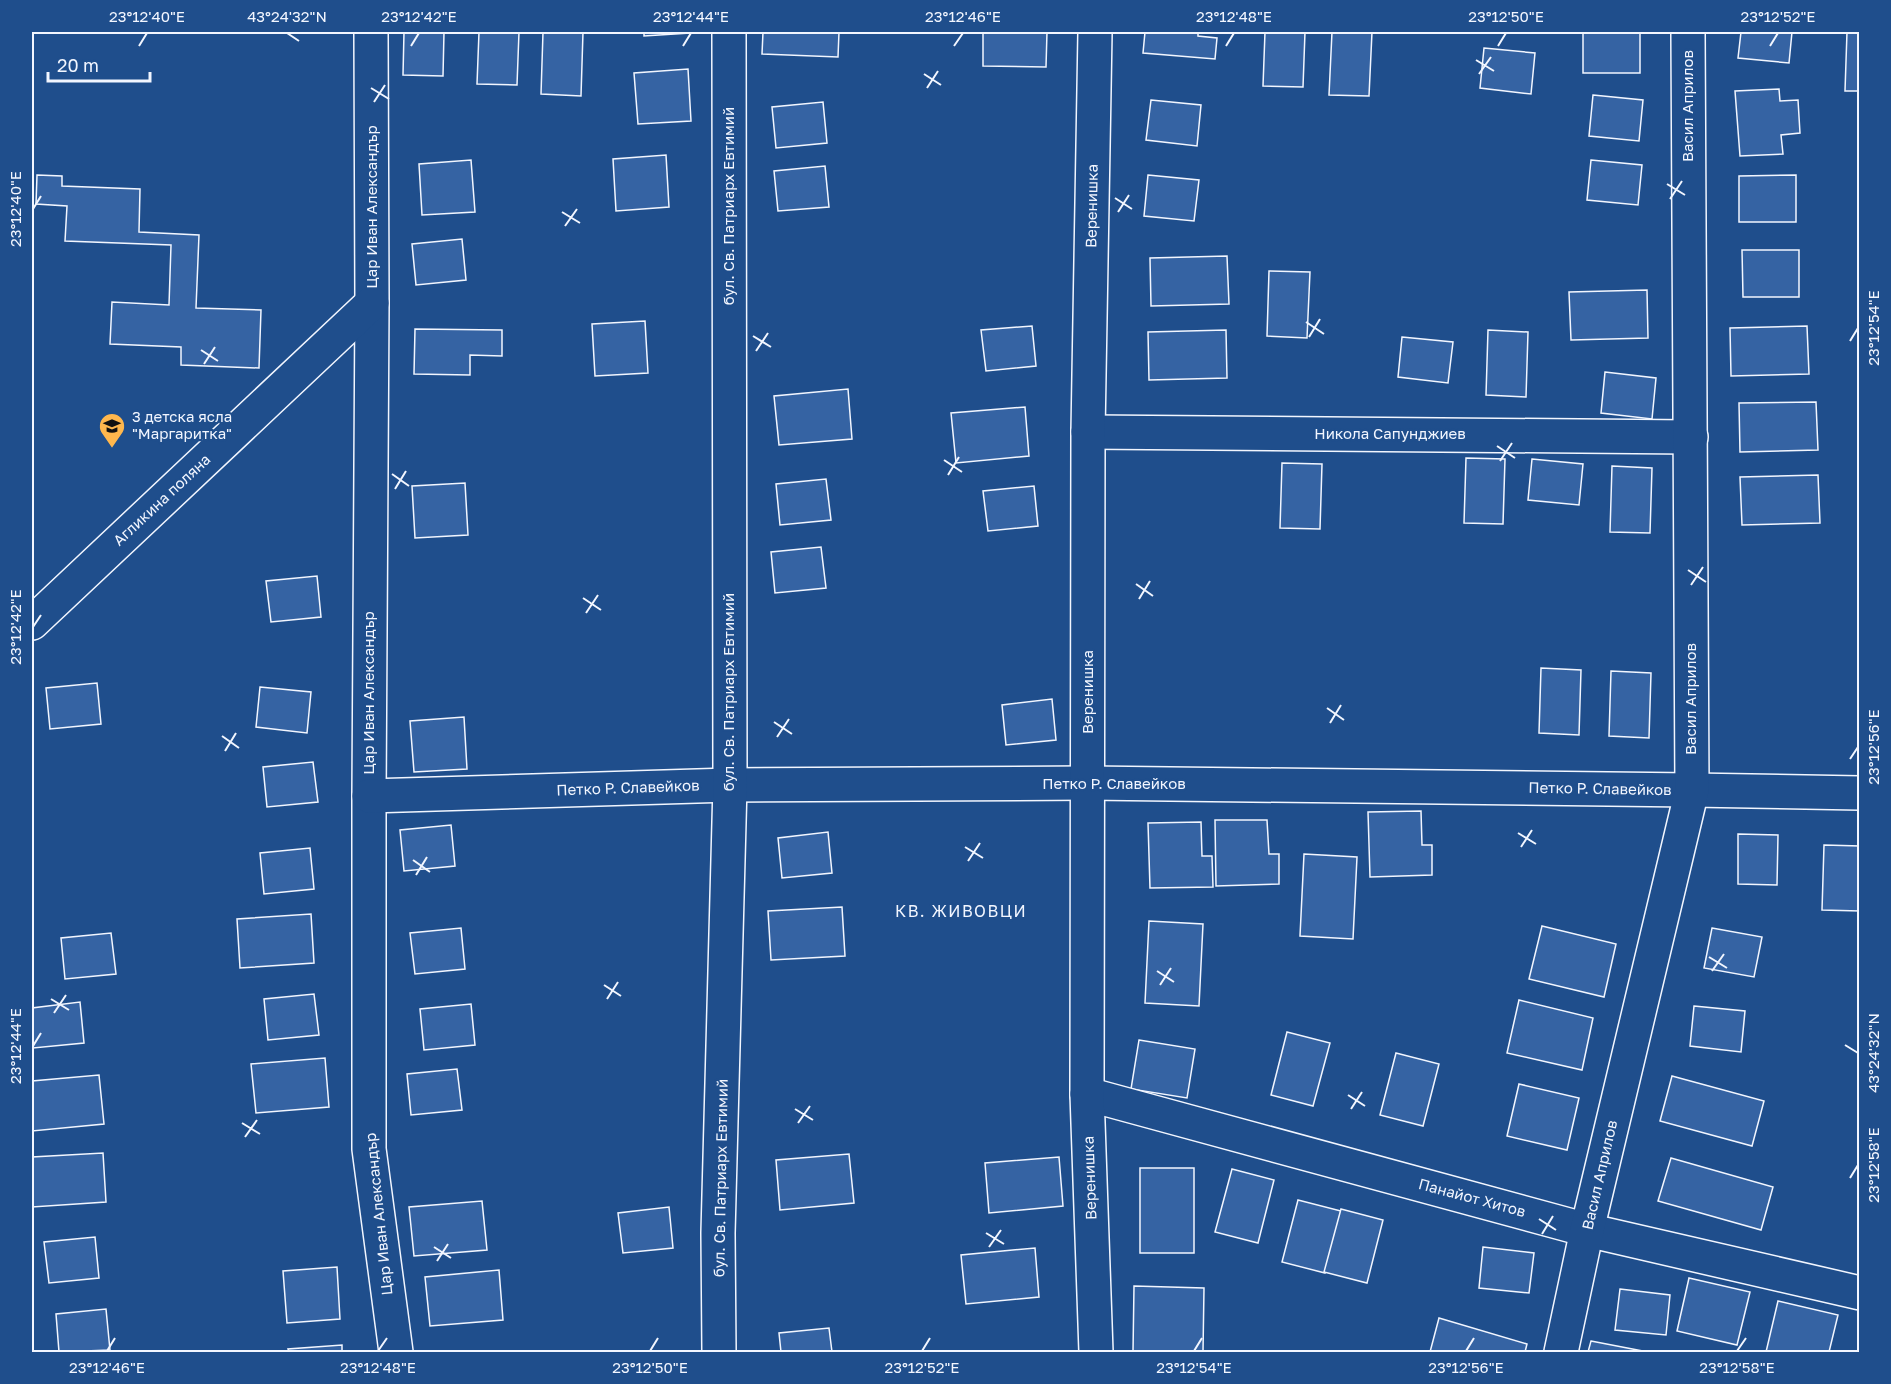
<svg xmlns="http://www.w3.org/2000/svg" width="1891" height="1384" viewBox="0 0 1891 1384" font-family="'Golos Text',sans-serif">
	<style>
		.building { fill: #3563a3; stroke: #f2f6ff; stroke-width: 1.5 }
		.lines { fill: none; stroke-linecap: round; stroke-linejoin: round }
		.minor-casing { stroke: #f2f6ff; stroke-width: 36 }
		.major-casing { stroke: #f2f6ff; stroke-width: 36 }
		.minor { stroke: #1f4e8c; stroke-width: 33 }
		.major { stroke: #1f4e8c; stroke-width: 33 }
		.ticks { fill: none; stroke: #f2f6ff; stroke-width: 2 }
		.labels { text-anchor: middle; stroke-width: 4.5; stroke-linejoin: round; paint-order: stroke }
		.street-label { font-size: 15px; fill: #f2f6ff; stroke: #1f4e8c }
		.poi-label { font-size: 15px; fill: #f2f6ff; stroke: #1f4e8c; text-anchor: start }
		.neighbourhood-label { font-size: 16px; letter-spacing: 1.5px; fill: #f2f6ff; stroke: #1f4e8c }
		.neatline { fill: none; stroke: #f2f6ff; stroke-width: 2 }
		.ticks-label { font-size: 15px; text-anchor: middle; fill: #f2f6ff }
	</style>
	<rect width="100%" height="100%" fill="#1f4e8c"/>
	<g class="building">
		<path d="M404 32H444L443 76 403 75Z"/>
		<path d="M479 32H519L517 85 477 84Z"/>
		<path d="M543 32H583L581 96 541 94Z"/>
		<path d="M644 32H690V33L644 36Z"/>
		<path d="M763 32H839L838 57 762 54Z"/>
		<path d="M983 32H1047L1046 67 983 66Z"/>
		<path d="M1145 32H1198V36L1217 38 1215 59 1143 53Z"/>
		<path d="M1265 32H1305L1303 87 1263 86Z"/>
		<path d="M1332 32H1372L1369 96 1329 95Z"/>
		<rect x="1583" y="32" width="57" height="41"/>
		<path d="M1741 32H1792L1789 63 1738 58Z"/>
		<path d="M1847 32H1860V91H1845Z"/>
		<path d="M1484 48 1535 53 1531 94 1480 88Z"/>
		<path d="M688 69 691 121 638 124 634 73Z"/>
		<path d="M1779 89 1780 101 1798 100 1800 133 1781 135 1783 154 1740 156 1735 91Z"/>
		<path d="M1593 95 1643 100 1639 141 1589 136Z"/>
		<path d="M1151 100 1201 105 1197 146 1146 140Z"/>
		<path d="M823 102 827 143 776 148 772 107Z"/>
		<path d="M666 155 669 207 616 211 613 159Z"/>
		<path d="M471 160 475 212 422 215 419 164Z"/>
		<path d="M1591 160 1642 165 1638 205 1587 200Z"/>
		<path d="M825 166 829 207 778 211 774 171Z"/>
		<path d="M37 175 62 176V186L140 189 139 232 199 235 196 308 261 310 259 368 181 365V347L110 344 112 302 169 305 171 245 65 241 67 206 36 204Z"/>
		<path d="M1148 175 1199 180 1194 221 1144 216Z"/>
		<path d="M1796 175V222H1739V176Z"/>
		<path d="M462 239 466 280 416 285 412 244Z"/>
		<path d="M1742 250H1799V297H1743Z"/>
		<path d="M1227 256 1229 304 1151 306 1150 258Z"/>
		<path d="M1269 271 1310 272 1307 338 1267 336Z"/>
		<path d="M1647 290 1648 338 1571 340 1569 292Z"/>
		<path d="M645 321 648 373 595 376 592 324Z"/>
		<path d="M1032 326 1036 366 986 371 981 330Z"/>
		<path d="M1807 326 1809 374 1731 376 1730 328Z"/>
		<path d="M415 329 502 330V356L470 355V375L414 374Z"/>
		<path d="M1226 330 1227 378 1149 380 1148 332Z"/>
		<path d="M1488 330 1528 332 1526 397 1486 395Z"/>
		<path d="M1402 337 1453 342 1448 383 1398 377Z"/>
		<path d="M1605 372 1656 378 1652 419 1601 413Z"/>
		<path d="M848 389 852 439 779 445 774 396Z"/>
		<path d="M1816 402 1818 450 1740 452 1739 403Z"/>
		<path d="M1025 407 1029 456 956 463 951 413Z"/>
		<path d="M1466 458 1505 459 1503 524 1464 523Z"/>
		<path d="M1532 459 1583 464 1579 505 1528 500Z"/>
		<path d="M1282 463 1322 464 1320 529 1280 528Z"/>
		<path d="M1612 466 1652 468 1650 533 1610 532Z"/>
		<path d="M1818 475 1820 523 1742 525 1740 477Z"/>
		<path d="M826 479 831 520 780 525 776 484Z"/>
		<path d="M465 483 468 535 415 538 412 486Z"/>
		<path d="M1034 486 1038 526 988 531 983 491Z"/>
		<path d="M821 547 826 588 775 593 771 552Z"/>
		<path d="M317 576 321 617 271 622 266 581Z"/>
		<path d="M1541 668 1581 670 1579 735 1539 733Z"/>
		<path d="M1611 671 1651 673 1649 738 1609 736Z"/>
		<path d="M97 683 101 724 50 729 46 688Z"/>
		<path d="M260 687 311 692 307 733 256 727Z"/>
		<path d="M1052 699 1056 740 1006 745 1002 705Z"/>
		<path d="M464 717 467 769 414 772 410 721Z"/>
		<path d="M313 762 318 802 267 807 263 767Z"/>
		<path d="M1421 811 1422 845H1432V875L1370 877 1368 812Z"/>
		<path d="M1215 820H1267L1269 854H1279V884L1216 886Z"/>
		<path d="M1201 822 1202 856H1212L1213 887 1150 888 1148 823Z"/>
		<path d="M451 825 455 866 404 871 400 830Z"/>
		<path d="M828 832 832 873 782 878 778 838Z"/>
		<path d="M1738 834 1778 835 1777 885 1738 884Z"/>
		<path d="M1824 845 1860 846V911L1822 910Z"/>
		<path d="M310 848 314 889 264 894 260 853Z"/>
		<path d="M1304 854 1357 857 1353 939 1300 936Z"/>
		<path d="M842 907 845 956 771 960 768 911Z"/>
		<path d="M311 914 314 963 240 968 237 919Z"/>
		<path d="M1149 921 1203 924 1199 1006 1145 1003Z"/>
		<path d="M1542 926 1616 944 1604 997 1529 979Z"/>
		<path d="M461 928 465 969 415 974 410 933Z"/>
		<path d="M1712 928 1762 937 1754 977 1704 968Z"/>
		<path d="M111 933 116 974 65 979 61 938Z"/>
		<path d="M314 994 319 1035 268 1040 264 999Z"/>
		<path d="M1519 1000 1593 1018 1582 1070 1507 1053Z"/>
		<path d="M80 1002 84 1043 33 1048 32 1008Z"/>
		<path d="M471 1004 475 1045 424 1050 420 1009Z"/>
		<path d="M1694 1006 1745 1011 1741 1052 1690 1046Z"/>
		<path d="M1287 1032 1330 1043 1313 1106 1271 1095Z"/>
		<path d="M1139 1040 1195 1049 1187 1098 1131 1089Z"/>
		<path d="M1396 1053 1439 1064 1423 1126 1380 1115Z"/>
		<path d="M325 1058 329 1107 256 1113 251 1064Z"/>
		<path d="M457 1069 462 1110 411 1115 407 1074Z"/>
		<path d="M99 1075 104 1124 32 1131V1081Z"/>
		<path d="M1672 1076 1764 1101 1752 1146 1660 1121Z"/>
		<path d="M1519 1084 1579 1098 1567 1150 1507 1136Z"/>
		<path d="M103 1153 106 1202 32 1207V1157Z"/>
		<path d="M849 1154 854 1203 780 1210 776 1160Z"/>
		<path d="M1059 1157 1063 1206 989 1213 985 1163Z"/>
		<path d="M1671 1158 1773 1187 1761 1230 1658 1201Z"/>
		<rect x="1140" y="1168" width="54" height="85"/>
		<path d="M1232 1169 1274 1180 1258 1243 1215 1232Z"/>
		<path d="M1298 1200 1341 1211 1325 1273 1282 1262Z"/>
		<path d="M482 1201 487 1250 414 1256 409 1207Z"/>
		<path d="M669 1207 673 1248 623 1253 618 1213Z"/>
		<path d="M1341 1209 1383 1220 1367 1283 1324 1272Z"/>
		<path d="M95 1237 99 1278 49 1283 44 1242Z"/>
		<path d="M1483 1247 1534 1253 1529 1293 1479 1288Z"/>
		<path d="M1035 1248 1039 1297 966 1304 961 1255Z"/>
		<path d="M337 1267 340 1319 287 1323 283 1271Z"/>
		<path d="M499 1270 503 1320 430 1326 425 1277Z"/>
		<path d="M1689 1278 1750 1292 1737 1345 1677 1331Z"/>
		<path d="M1134 1286 1204 1288 1203 1352H1133Z"/>
		<path d="M1620 1289 1670 1295 1666 1335 1615 1330Z"/>
		<path d="M1778 1301 1838 1315 1829 1352H1766Z"/>
		<path d="M106 1309 110 1350 59 1352 56 1314Z"/>
		<path d="M1439 1318 1527 1344 1525 1352H1430Z"/>
		<path d="M829 1328 832 1352H781L779 1333Z"/>
		<path d="M1591 1341 1648 1352H1588Z"/>
		<path d="M342 1345V1352H289L288 1349Z"/>
	</g>
	<g class="lines">
		<g class="minor-casing">
			<g id="minor">
				<path d="M371 32 372 303 369 796V1149L396 1352"/>
				<path d="M1088 432 1691 437"/>
				<path d="M32 623 372 303"/>
				<path d="M369 796 730 785 1088 783 1692 790 1860 793"/>
				<path d="M1087 1094 1587 1230 1860 1293"/>
				<path d="M719 1352 718 1233 730 785 729 32"/>
				<path d="M1561 1352 1587 1230 1692 790 1688 32"/>
			</g>
		</g>
		<g class="major-casing">
			<path id="major" d="M1095 32 1088 432 1087 1094 1096 1352"/>
		</g>
		<use href="#minor" class="minor"/>
		<use href="#major" class="major"/>
	</g>
	<path class="ticks" d="M287 33 299 41M139 46 147 33M411 46 419 33M683 46 691 33M954 46 963 33M1226 46 1234 33M1498 46 1506 33M1770 46 1778 33M1476 60 1494 71M924 74 941 85M1479 74 1491 57M371 88 389 99M927 88 938 71M374 102 385 85M1667 184 1685 195M1115 198 1132 209M1670 199 1682 181M33 209 41 196M562 212 580 223M1118 212 1129 195M565 226 577 209M1306 322 1324 334M753 336 771 347M1309 337 1320 319M1850 341 1858 328M201 350 218 361M756 351 768 333M204 364 215 347M1497 446 1515 458M944 460 962 472M1500 461 1512 443M392 474 409 486M948 475 959 457M395 489 406 471M1688 570 1706 582M1136 584 1153 596M1691 585 1703 567M583 598 601 610M1139 599 1150 581M586 613 598 595M33 627 41 615M1327 708 1344 720M774 722 792 734M1330 723 1341 705M222 736 239 748M777 737 789 719M225 751 236 733M1850 759 1858 747M1518 833 1536 844M965 847 983 858M1521 847 1532 830M413 860 430 872M968 861 980 843M416 875 427 857M1709 957 1727 968M1157 971 1174 982M1712 971 1724 954M604 985 621 996M1160 985 1171 968M51 999 69 1010M607 999 618 982M54 1013 66 995M1845 1045 1858 1053M33 1046 41 1033M1348 1095 1365 1106M795 1109 813 1120M1351 1109 1362 1092M242 1123 260 1134M798 1123 810 1106M245 1137 257 1120M1850 1178 1858 1165M1539 1219 1556 1230M986 1233 1004 1244M1542 1234 1553 1216M434 1247 451 1258M989 1247 1001 1230M437 1261 448 1244M107 1351 115 1338M378 1351 387 1338M650 1351 658 1338M922 1351 930 1338M1194 1351 1202 1338M1466 1351 1474 1338M1737 1351 1746 1338"/>
	<defs>
		<g id="school-pin" transform="scale(1.35)"><path d="M0 17L-7.5 6A9.5 9.5 0 1 1 7.5 6Z" fill="#ffb74d" stroke="#1f4e8c"/><path d="M0-5L7-2L0 1L-7-2ZM-4 1L0 2.5L4 1V4Q0 6-4 4Z" fill="#111"/></g>
	</defs>
	<g fill-rule="evenodd">
		<use href="#school-pin" x="112" y="426"/>
	</g>
	<g class="labels">
		<g class="street-label">
			<text transform="translate(1688 106) rotate(-90)" y="5">Васил Априлов</text>
			<text transform="translate(729 206) rotate(-90)" y="5">бул. Св. Патриарх Евтимий</text>
			<text transform="translate(1092 206) rotate(-89)" y="5">Веренишка</text>
			<text transform="translate(372 207) rotate(-90)" y="5">Цар Иван Александър</text>
			<text x="1390" y="439">Никола Сапунджиев</text>
			<text transform="translate(162 500) rotate(-43)" y="5">Агликина поляна</text>
			<text transform="translate(729 692) rotate(-90)" y="5">бул. Св. Патриарх Евтимий</text>
			<text transform="translate(1088 692) rotate(-90)" y="5">Веренишка</text>
			<text transform="translate(369 693) rotate(-90)" y="5">Цар Иван Александър</text>
			<text transform="translate(1691 699) rotate(-90)" y="5">Васил Априлов</text>
			<text x="1114" y="789">Петко Р. Славейков</text>
			<text transform="translate(628 788) rotate(-2)" y="5">Петко Р. Славейков</text>
			<text transform="translate(1600 789) rotate(1)" y="5">Петко Р. Славейков</text>
			<text transform="translate(1600 1175) rotate(-77)" y="5">Васил Априлов</text>
			<text transform="translate(721 1178) rotate(-89)" y="5">бул. Св. Патриарх Евтимий</text>
			<text transform="translate(1090 1178) rotate(-92)" y="5">Веренишка</text>
			<text transform="translate(1472 1198) rotate(15)" y="5">Панайот Хитов</text>
			<text transform="translate(379 1214) rotate(-96)" y="5">Цар Иван Александър</text>
		</g>
		<g class="poi-label">
			<text x="132" y="422">3 детска ясла<tspan x="132" dy="17">"Маргаритка"</tspan></text>
		</g>
		<g class="neighbourhood-label">
			<text x="961" y="917">КВ. ЖИВОВЦИ</text>
		</g>
	</g>
	<rect width="1891" height="1384" fill="none" stroke="#1f4e8c" stroke-width="66"/>
	<path d="M48 72v9h102v-9" fill="none" stroke="#f2f6ff" stroke-width="3"/>
	<text x="57" y="72" font-size="18" fill="#f2f6ff" stroke="#1f4e8c" stroke-width="4.5" paint-order="stroke">20 m</text>
	<rect x="33" y="33" width="1825" height="1318" class="neatline"/>
	<g class="ticks-label">
		<text x="147" y="22">23°12'40"E</text>
		<text x="287" y="22">43°24'32"N</text>
		<text x="419" y="22">23°12'42"E</text>
		<text x="691" y="22">23°12'44"E</text>
		<text x="963" y="22">23°12'46"E</text>
		<text x="1234" y="22">23°12'48"E</text>
		<text x="1506" y="22">23°12'50"E</text>
		<text x="1778" y="22">23°12'52"E</text>
		<text transform="translate(16 209) rotate(-90)" y="5">23°12'40"E</text>
		<text transform="translate(1874 328) rotate(-90)" y="5">23°12'54"E</text>
		<text transform="translate(16 627) rotate(-90)" y="5">23°12'42"E</text>
		<text transform="translate(1874 747) rotate(-90)" y="5">23°12'56"E</text>
		<text transform="translate(16 1046) rotate(-90)" y="5">23°12'44"E</text>
		<text transform="translate(1874 1053) rotate(-90)" y="5">43°24'32"N</text>
		<text transform="translate(1874 1165) rotate(-90)" y="5">23°12'58"E</text>
		<text x="107" y="1373">23°12'46"E</text>
		<text x="378" y="1373">23°12'48"E</text>
		<text x="650" y="1373">23°12'50"E</text>
		<text x="922" y="1373">23°12'52"E</text>
		<text x="1194" y="1373">23°12'54"E</text>
		<text x="1466" y="1373">23°12'56"E</text>
		<text x="1737" y="1373">23°12'58"E</text>
	</g>
</svg>
